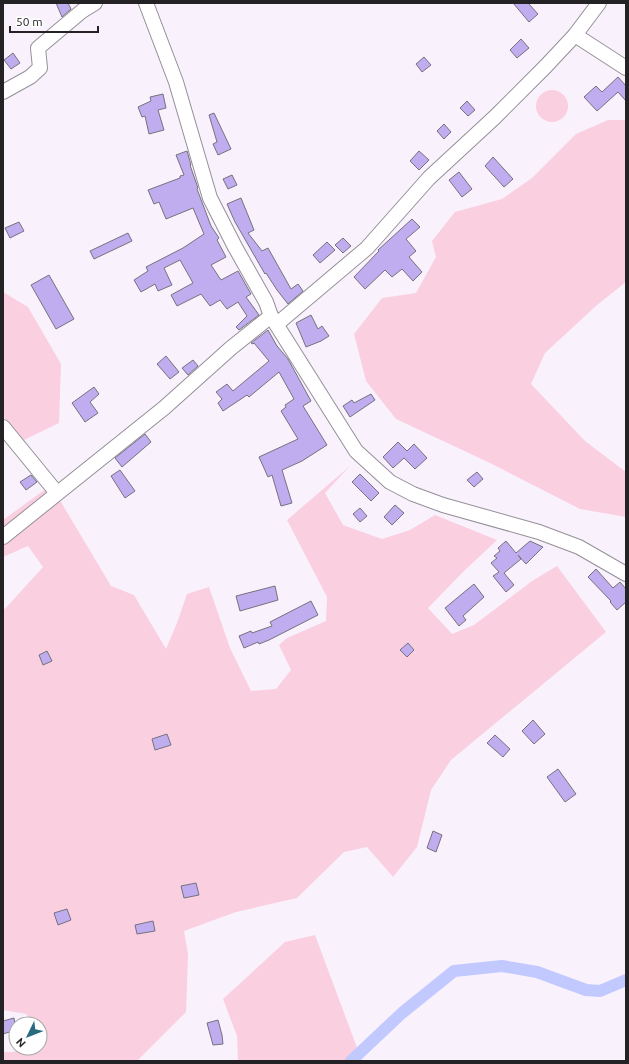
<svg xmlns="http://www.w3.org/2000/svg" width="629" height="1064" viewBox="0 0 629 1064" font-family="Ubuntu,sans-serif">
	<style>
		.green { fill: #facfe0 }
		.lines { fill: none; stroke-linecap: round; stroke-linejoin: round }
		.canal { stroke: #c1c9ff; stroke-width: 12 }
		.building { fill: #bfadf0; stroke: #75727d }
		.minor-casing { stroke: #958f98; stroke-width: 16 }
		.minor { stroke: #fff; stroke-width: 14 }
	</style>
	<rect width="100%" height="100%" fill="#f9f2fd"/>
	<g class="green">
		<circle cx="552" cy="106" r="16"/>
		<path d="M608 120H626V282L597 305 545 353 531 384 585 441 626 472V517L580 509 490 463 396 419 366 381 354 334 382 298 416 293 436 257 432 241 455 212 502 199 532 178 576 134Z"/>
		<path d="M3 292 28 307 61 364 59 423 24 440 111 586 134 595 166 649 177 623 187 594 209 587 230 648 251 691 276 689 291 670 279 645 287 638 326 621 327 597 287 520 350 466 325 493 343 525 382 539 410 530 435 515 497 540 463 572 428 608 452 634 474 625 532 581 557 566 606 632 451 760 431 790 417 847 393 877 367 847 344 852 297 898 236 912 184 931 188 954 186 1012 137 1061H3V1052C16 1053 27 1048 40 1048V1024H35L26 1014 3 1010V611L43 567 28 546 3 557V520L47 488 3 415Z"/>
		<path d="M315 935 362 1061H238L237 1036 223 999 285 942Z"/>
	</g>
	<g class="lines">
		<path class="canal" d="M351 1061 402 1013 454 971 502 966 537 972 586 990 600 991 626 980"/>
	</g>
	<g class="building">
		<path d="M56 3H68L71 9 62 17Z"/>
		<path d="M513 3H528L538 14 529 22Z"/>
		<path d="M521 39 529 48 517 58 510 50Z"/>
		<path d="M13 53 20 63 11 69 4 60Z"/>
		<path d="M424 57 431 65 422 72 416 64Z"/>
		<path d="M618 77 626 86V101L618 92 597 111 584 97 596 86 602 92Z"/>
		<path d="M163 94 166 108 158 110 164 130 149 134 145 116 142 117 138 107 151 101 150 97Z"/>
		<path d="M467 101 475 110 468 116 460 108Z"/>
		<path d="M214 113 231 149 218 155 213 144 217 142 209 115Z"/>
		<path d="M444 124 451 132 444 139 437 131Z"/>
		<path d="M187 151 191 165H190L198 188 197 189 211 226 219 238 217 240 226 257 211 265 221 280 238 271 251 294 246 297 259 315 239 330 236 327 247 316 238 302 227 309 220 300 210 306 201 294 177 306 171 295 193 283 180 260 164 268 172 285 158 291 155 284 141 292 134 280 148 271 146 267 183 248 204 234 193 208 166 219 159 202 154 204 148 190 180 178V176L184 175 176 155Z"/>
		<path d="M419 151 429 160 419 170 410 161Z"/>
		<path d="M493 157 513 179 504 187 485 166Z"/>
		<path d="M459 172 472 189 462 197 449 180Z"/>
		<path d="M232 175 237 185 228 189 223 179Z"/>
		<path d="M241 198 254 230 248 233 262 251 268 248 291 289 298 284 303 291 288 304 277 290 266 273 265 274 235 222 227 204Z"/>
		<path d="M412 219 420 227 406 239 416 251 409 257 422 272 413 281 402 269 392 277 385 270 365 289 354 277 379 251 378 250Z"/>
		<path d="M19 222 24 231 10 238 5 228Z"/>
		<path d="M128 233 132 241 94 259 90 251Z"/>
		<path d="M343 238 351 246 343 253 335 245Z"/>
		<path d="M327 242 335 250 320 263 313 255Z"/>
		<path d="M49 275 74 319 56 329 31 285Z"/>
		<path d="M311 315 318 329 322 326 329 336 321 341 306 347 296 323Z"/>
		<path d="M268 330 277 346 288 359 311 401 303 406 327 445 302 461 282 470 292 503 281 506 272 475 268 477 259 457 298 439 281 411 286 407 285 405 294 399 279 372 249 397 247 395 223 411 218 403 222 399 216 392 227 384 233 391 269 361 254 343 253 344 251 343Z"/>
		<path d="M166 356 179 372 170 379 157 364Z"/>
		<path d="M193 360 198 366 188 375 182 368Z"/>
		<path d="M94 387 99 394 90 402 98 413 85 422 72 403Z"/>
		<path d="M371 394 375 400 350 417 343 406 352 400 354 403Z"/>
		<path d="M145 434 151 442 122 467 115 458Z"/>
		<path d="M398 442 407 451 414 444 427 458 415 469 404 458 393 468 383 457Z"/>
		<path d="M120 470 135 491 125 498 111 476Z"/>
		<path d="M477 472 483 479 474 487 467 480Z"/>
		<path d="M360 474 379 493 371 501 352 482Z"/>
		<path d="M31 475 37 482 26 490 20 482Z"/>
		<path d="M395 505 404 513 392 525 384 517Z"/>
		<path d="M360 508 367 516 360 522 353 514Z"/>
		<path d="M506 541 516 553 530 541 543 547 526 564 518 555 521 559 504 573 514 585 506 592 493 576 499 572 491 563 497 558 494 556 500 551 498 548Z"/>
		<path d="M596 569 613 588 620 582 626 589V602L617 610 610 602 611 601 588 577Z"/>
		<path d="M474 584 484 597 463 616 466 620 459 626 445 608Z"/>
		<path d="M275 586 278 600 240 611 236 596Z"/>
		<path d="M311 601 318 615 269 640 259 644 258 642 244 648 239 636 251 631 252 633 272 626 270 622Z"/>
		<path d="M408 643 414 650 407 657 400 650Z"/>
		<path d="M47 651 52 661 43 665 39 655Z"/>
		<path d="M533 720 545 734 534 744 522 731Z"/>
		<path d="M167 734 171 745 155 750 152 739Z"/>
		<path d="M495 735 510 749 503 757 487 743Z"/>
		<path d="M558 769 576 794 565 802 547 777Z"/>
		<path d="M433 831 442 835 436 852 427 848Z"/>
		<path d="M196 883 199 895 184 898 181 886Z"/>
		<path d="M67 909 71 920 58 925 54 913Z"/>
		<path d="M153 921 155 931 137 934 135 925Z"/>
		<path d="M14 1018 16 1030 3 1034V1021Z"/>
		<path d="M218 1020 222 1035 223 1044 213 1045 207 1023Z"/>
	</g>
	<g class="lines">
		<g class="minor-casing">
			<g id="minor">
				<path d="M146 3 176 82 210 198 235 247 266 302 271 316 356 451 390 482 413 494 443 505 539 532 579 547 626 574"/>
				<path d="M575 35 626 68"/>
				<path d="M3 92 30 77 40 68 38 48 82 11 95 3"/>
				<path d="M277 324 367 248 429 178 495 117 546 66 575 35 599 3"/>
				<path d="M3 427 57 493"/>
				<path d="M3 537 164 408 231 348 271 316"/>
			</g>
		</g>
		<use href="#minor" class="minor"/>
	</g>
	<rect width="629" height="1064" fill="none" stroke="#252226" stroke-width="8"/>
	<g transform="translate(28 1036) rotate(227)"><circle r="19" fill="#ffffff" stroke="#a8a7a8"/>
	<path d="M0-3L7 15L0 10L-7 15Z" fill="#296a7e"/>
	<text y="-6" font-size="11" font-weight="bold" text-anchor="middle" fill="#252226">N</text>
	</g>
	<path d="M10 26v6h88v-6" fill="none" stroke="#252226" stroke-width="2"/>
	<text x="16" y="26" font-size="12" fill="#252226" stroke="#ffffff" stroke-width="3" paint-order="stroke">50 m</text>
</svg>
